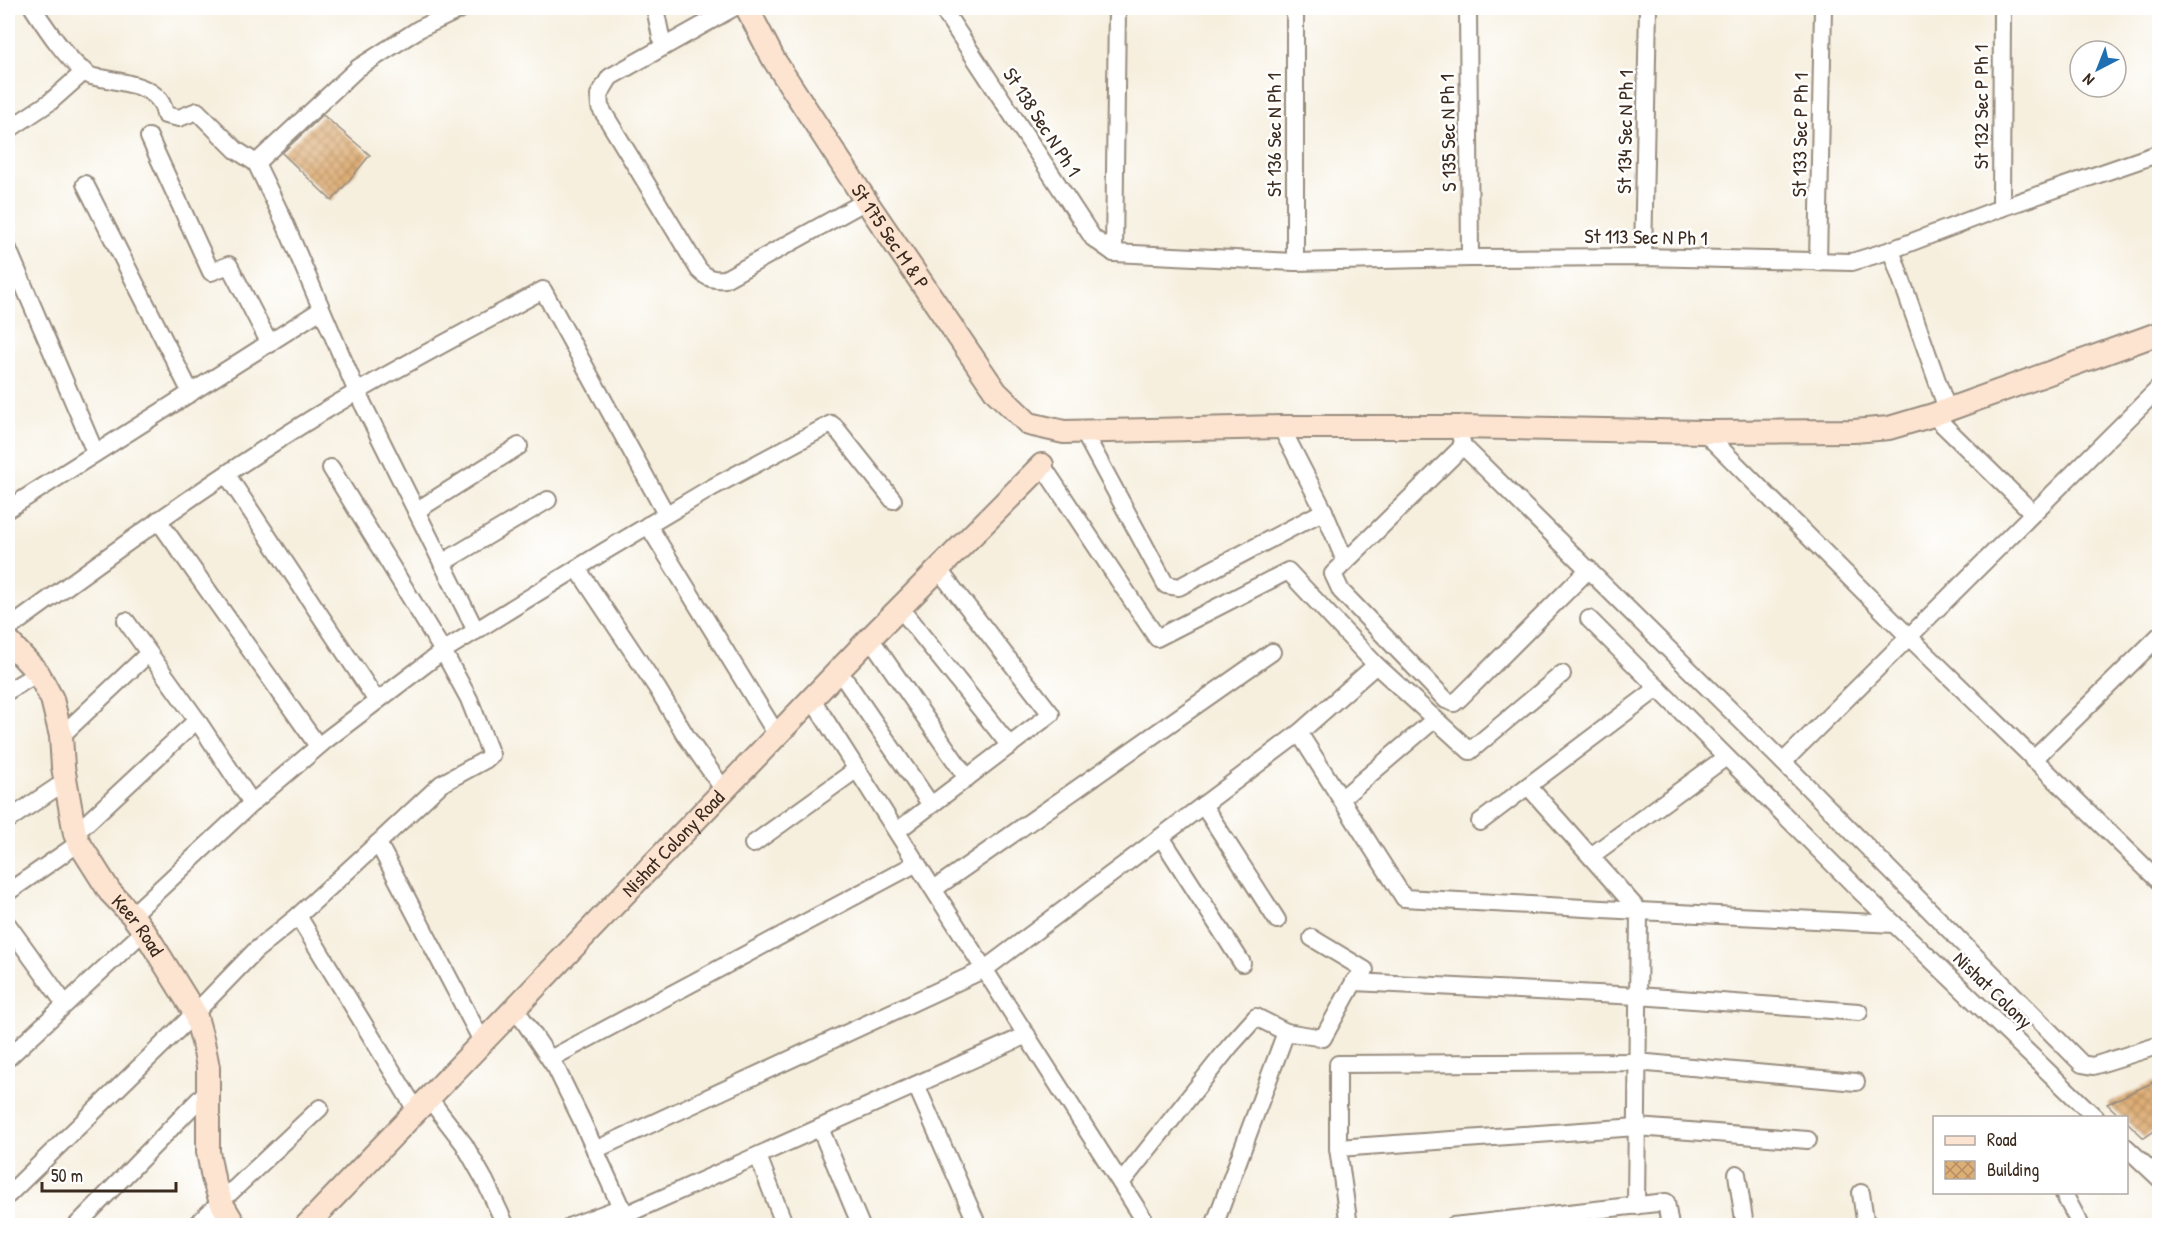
<svg xmlns="http://www.w3.org/2000/svg" width="2167" height="1233" viewBox="0 0 2167 1233" font-family="'Patrick Hand',sans-serif">
	<style>
		.building { fill: url(#building-cross-hatch) }
		.lines { fill: none; stroke-linecap: round; stroke-linejoin: round }
		.street-casing { stroke: #988c7e; stroke-width: 20 }
		.secondary-casing { stroke: #988c7e; stroke-width: 26 }
		.street { stroke: #fff; stroke-width: 16 }
		.secondary { stroke: #fde4d1; stroke-width: 22 }
		.labels { text-anchor: middle; stroke-width: 5; stroke-linejoin: round; paint-order: stroke }
		.street-label { font-size: 20px; fill: #3b2a1e; stroke: #fff }
	</style>
	<defs>
		<pattern id="building-cross-hatch" width="8" height="8" patternUnits="userSpaceOnUse" patternTransform="scale(1.5)"><rect width="8" height="8" fill="#deae77"/><path d="M0 0l8 8M0 8l8-8" fill="none" stroke="#b58e61"/></pattern>
	</defs>
	<rect width="100%" height="100%" fill="#fff"/>
	<filter id="ink" filterUnits="userSpaceOnUse"><feTurbulence type="fractalNoise" baseFrequency=".0167" numOctaves="2"/><feDisplacementMap in="SourceGraphic" scale="12" xChannelSelector="R" yChannelSelector="G"/><feConvolveMatrix kernelMatrix="1 2 1 2 8 2 1 2 1" color-interpolation-filters="sRGB"/></filter>
	<filter id="wash" filterUnits="userSpaceOnUse"><feTurbulence type="fractalNoise" baseFrequency=".008" numOctaves="4" result="noise"/><feDisplacementMap in="SourceGraphic" scale="24" xChannelSelector="R" yChannelSelector="G"/><feGaussianBlur stdDeviation="1.35" result="paint"/><feColorMatrix in="noise" values="0 0 0 0 0 0 0 0 0 0 0 0 0 0 0 0 0 1.4 0 .05"/><feComposite in="paint" operator="in"/></filter>
	<g filter="url(#wash)">
		<rect width="100%" height="100%" fill="#f6efde"/>
		<g id="blocks">
			<g class="building">
				<path d="M323 115 370 155 332 201 282 153Z"/>
				<path d="M2160 1079V1127L2144 1138 2127 1122V1118H2122L2107 1104Z"/>
			</g>
		</g>
	</g>
	<g filter="url(#ink)">
		<use href="#blocks" fill-opacity="0" stroke="#988c7e" stroke-width="1.5"/>
		<g class="lines">
			<g class="street-casing">
				<g id="street">
					<path d="M33 8C46 28 69 63 89 75 94 78 102 78 107 79 130 84 162 87 165 115L179 118 197 111 236 150 256 163"/>
					<path d="M463 8 419 29 358 68 256 163 283 219 357 392 476 631"/>
					<path d="M655 8 663 47"/>
					<path d="M733 8 610 77 599 95 600 107 699 270C708 279 713 280 725 279L866 201"/>
					<path d="M942 8 1093 238 1114 253"/>
					<path d="M1295 8V262"/>
					<path d="M1468 8 1470 258"/>
					<path d="M8 130 50 102 85 71"/>
					<path d="M149 137 211 272 229 265 270 344"/>
					<path d="M85 184 191 393"/>
					<path d="M2001 208 2002 8"/>
					<path d="M8 249 95 452"/>
					<path d="M1891 250 1947 409"/>
					<path d="M1114 253 1295 262 1470 258 1643 257 1852 262 1891 250 2001 208 2160 153"/>
					<path d="M1114 253 1117 8"/>
					<path d="M1643 257 1648 8"/>
					<path d="M1818 262 1823 8"/>
					<path d="M1933 415 2033 513"/>
					<path d="M1281 427 1324 511 1345 561"/>
					<path d="M1458 427 1463 446 1783 762 2082 1064 2093 1066 2160 1045"/>
					<path d="M1083 431 1166 585 1179 587 1324 511"/>
					<path d="M1704 432 1909 637 2160 882"/>
					<path d="M1463 446 1333 574 1341 591 1446 700 1454 703 1460 698 1589 569"/>
					<path d="M1042 465 1157 638 1288 571 1376 665"/>
					<path d="M331 468 443 651 469 699 491 755 485 760 441 784 378 843"/>
					<path d="M227 475 377 701"/>
					<path d="M8 509 321 310"/>
					<path d="M416 511 519 446"/>
					<path d="M158 520 318 746"/>
					<path d="M648 525 777 735"/>
					<path d="M442 563 548 500"/>
					<path d="M577 568 657 688 686 736 724 790"/>
					<path d="M900 608 1010 746"/>
					<path d="M1589 619 1861 892 2096 1118"/>
					<path d="M8 629C108 556 208 483 313 418 388 372 466 332 543 290L666 514"/>
					<path d="M870 638 967 778"/>
					<path d="M839 671 931 805"/>
					<path d="M1562 674 1470 751 1376 665 1299 733 1404 898 1639 911 1636 1206"/>
					<path d="M8 691 38 673"/>
					<path d="M812 699 1148 1226"/>
					<path d="M197 720 252 803"/>
					<path d="M61 736 149 653"/>
					<path d="M2033 760 2160 635"/>
					<path d="M1783 762 2160 387"/>
					<path d="M1528 786 1639 911 1894 924"/>
					<path d="M1341 799 1435 719"/>
					<path d="M1203 805 1277 920"/>
					<path d="M8 820 66 781"/>
					<path d="M1480 822 1658 688"/>
					<path d="M897 831 1051 714 938 569"/>
					<path d="M75 834 197 720 126 621"/>
					<path d="M1161 837 1242 963"/>
					<path d="M753 844 857 769"/>
					<path d="M1591 856 1726 757"/>
					<path d="M934 889 1272 652"/>
					<path d="M8 892 79 843"/>
					<path d="M132 915 252 803 326 740 443 651 605 551 711 488 831 424 835 427 893 500"/>
					<path d="M298 916 378 843 482 1041"/>
					<path d="M8 925 65 1004"/>
					<path d="M1312 938 1365 970 1354 982"/>
					<path d="M515 1008 556 1068 581 1119 629 1225"/>
					<path d="M8 1058 144 931"/>
					<path d="M550 1059 917 863"/>
					<path d="M916 1085 978 1226"/>
					<path d="M428 1097 464 1144 485 1181 506 1226"/>
					<path d="M820 1128 861 1226"/>
					<path d="M2126 1147 2160 1179"/>
					<path d="M1338 1148 1637 1127 1808 1140"/>
					<path d="M595 1150 985 969 1299 733"/>
					<path d="M758 1156 785 1226"/>
					<path d="M1737 1174 1745 1226"/>
					<path d="M1121 1183 1230 1046 1256 1017 1286 1032"/>
					<path d="M2063 1192 2081 1226"/>
					<path d="M1861 1193 1866 1226"/>
					<path d="M8 1195 195 1013 255 951 298 916 416 1110"/>
					<path d="M625 1215 1027 1035"/>
					<path d="M76 1226 208 1090"/>
					<path d="M195 1226 320 1108"/>
					<path d="M571 1226 622 1207"/>
					<path d="M1214 1226 1286 1032 1323 1038 1354 982 1638 996 1859 1012"/>
					<path d="M1349 1226 1338 1148V1064L1637 1062 1856 1082"/>
					<path d="M1453 1226 1666 1202 1670 1226"/>
				</g>
			</g>
			<g class="secondary-casing">
				<g id="secondary">
					<path id="s1" d="M747 8 774 60 866 201 996 392 1029 424 1064 432 1281 427H1458L1704 432 1854 431 1889 428 1933 415 2160 333"/>
					<path id="s2" d="M8 641 38 673 52 699 61 736 63 767 75 834 79 843 110 892 132 915 148 937 195 1013 203 1042 208 1067V1152L213 1178 221 1202 235 1226"/>
					<path id="s3" d="M306 1226 870 638 1042 465"/>
				</g>
			</g>
			<use href="#street" class="street"/>
			<use href="#secondary" class="secondary"/>
		</g>
	</g>
	<g class="labels">
		<g class="street-label">
			<text transform="translate(1981 107) rotate(-90)" y="7">St 132 Sec P Ph 1</text>
			<text transform="translate(1042 122) rotate(57)" y="7">St 138 Sec N Ph 1</text>
			<text transform="translate(1625 132) rotate(-89)" y="7">St 134 Sec N Ph 1</text>
			<text transform="translate(1448 133) rotate(-91)" y="7">S 135 Sec N Ph 1</text>
			<text transform="translate(1274 135) rotate(-90)" y="7">St 136 Sec N Ph 1</text>
			<text transform="translate(1800 135) rotate(-89)" y="7">St 133 Sec P Ph 1</text>
			<text dy="7" stroke="none"><textPath href="#s1" startOffset="270">St 175 Sec M &amp; P</textPath></text>
			<text transform="translate(1646 237) rotate(1)" y="7">St 113 Sec N Ph 1</text>
			<text dy="7" stroke="none"><textPath href="#s3" startOffset="530">Nishat Colony Road</textPath></text>
			<text dy="7" stroke="none"><textPath href="#s2" startOffset="322">Keer Road</textPath></text>
			<text transform="translate(1993 990) rotate(44)" y="7">Nishat Colony</text>
		</g>
	</g>
	<rect width="2167" height="1233" fill="none" stroke="#fff" stroke-width="30"/>
	<rect x="1933" y="1116" width="195" height="78" fill="#ffffff" stroke="#b1aaa5" stroke-width="1.5"/>
	<rect x="1945" y="1136" width="30" height="9" fill="#fde4d1" stroke="#b1aaa5" stroke-width="1.5"/>
	<text x="1987" y="1146" font-size="18" fill="#3b2a1e">Road</text>
	<rect x="1945" y="1161" width="30" height="18" fill="url(#building-cross-hatch)" stroke="#b1aaa5" stroke-width="1.5"/>
	<text x="1987" y="1176" font-size="18" fill="#3b2a1e">Building</text>
	<g transform="translate(2098 69) rotate(222)"><circle r="28" fill="#ffffff" stroke="#b1aaa5" stroke-width="1.5"/>
	<path d="M0-4.5L10 22L0 15L-10 22Z" fill="#1f6fb2"/>
	<text y="-9" font-size="16" font-weight="bold" text-anchor="middle" fill="#3b2a1e">N</text>
	</g>
	<path d="M42 1182v9h134v-9" fill="none" stroke="#3b2a1e" stroke-width="3"/>
	<text x="51" y="1182" font-size="18" fill="#3b2a1e" stroke="#ffffff" stroke-width="4.5" paint-order="stroke">50 m</text>
</svg>
